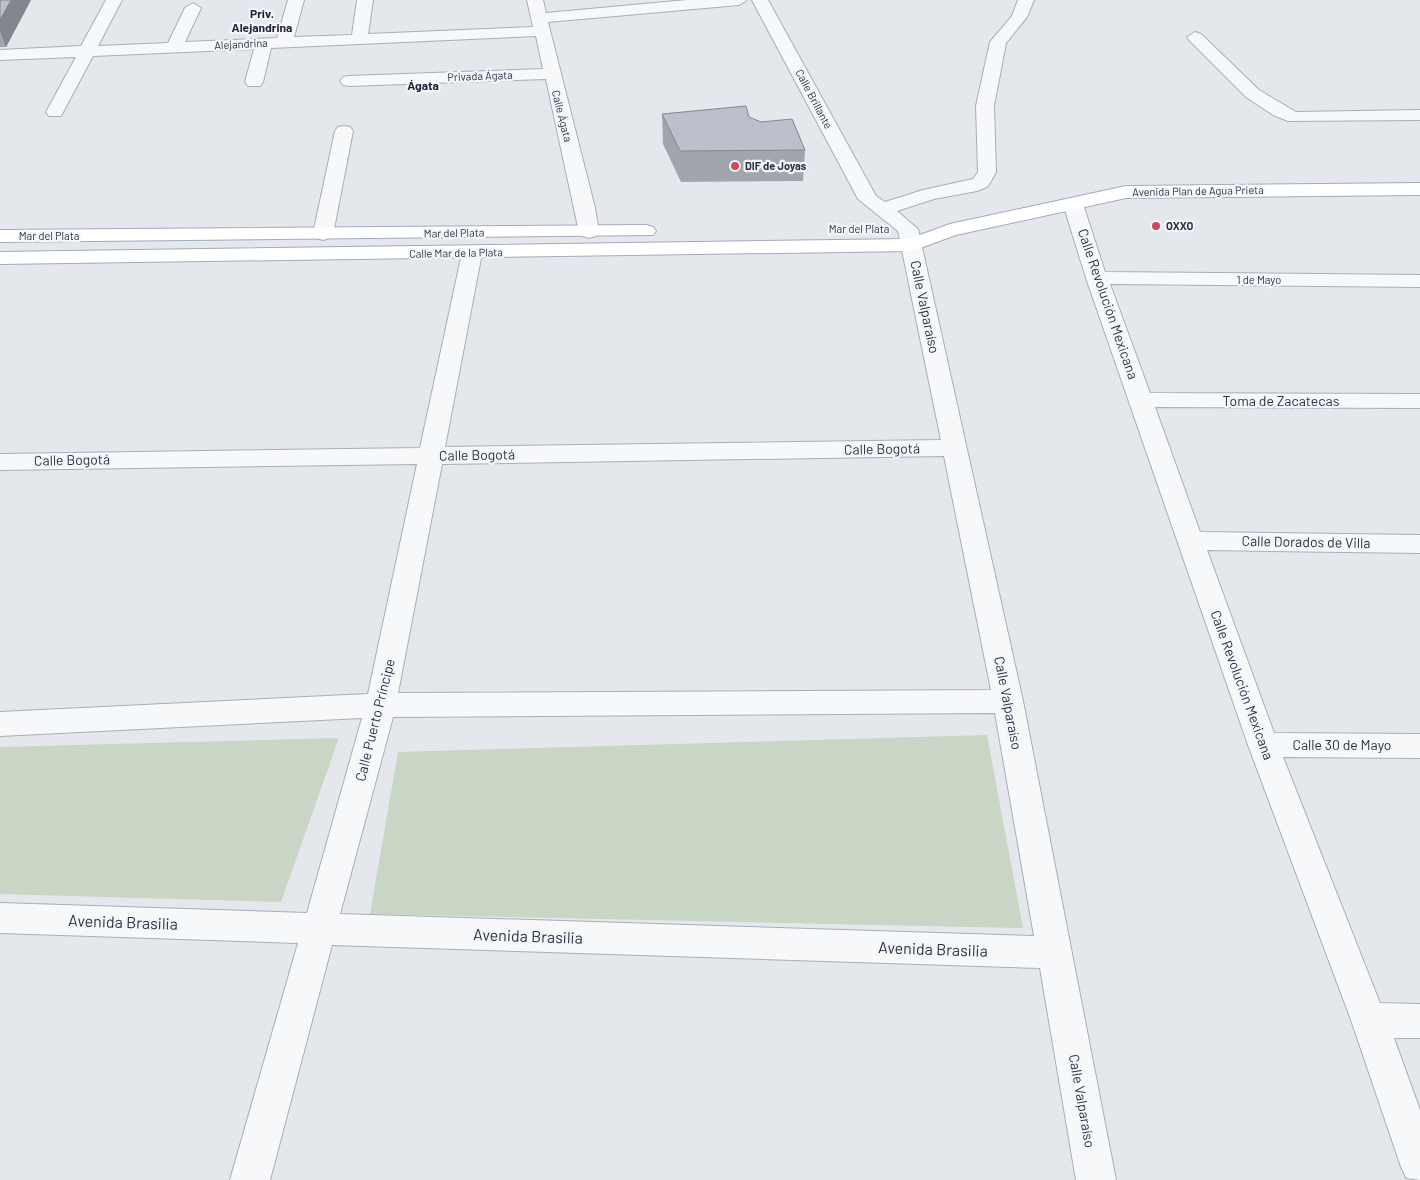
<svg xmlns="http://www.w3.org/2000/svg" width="1420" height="1180" viewBox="0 0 1420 1180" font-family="Barlow,sans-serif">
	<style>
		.green { fill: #c9d6c5 }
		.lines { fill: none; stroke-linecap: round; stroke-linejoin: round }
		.minor-casing { stroke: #a9aeb7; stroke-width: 2 }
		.major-casing { stroke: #a3abb8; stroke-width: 2 }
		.minor { fill: #f7f8fa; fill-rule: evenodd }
		.major { fill: #fff; fill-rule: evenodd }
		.wall { fill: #a1a5ae }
		.shaded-wall { fill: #83868d }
		.building { fill: #bbc0ca; stroke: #83868d }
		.poi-dot { fill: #d1495b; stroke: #f4f6f9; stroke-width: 2 }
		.labels { text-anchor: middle; stroke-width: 4.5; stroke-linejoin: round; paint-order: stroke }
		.far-street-label { font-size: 11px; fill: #2b3445; stroke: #f4f6f9 }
		.far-poi-label { font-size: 11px; font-weight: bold; fill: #2b3445; stroke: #f4f6f9; text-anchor: start }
		.far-neighbourhood-label { font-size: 12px; font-weight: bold; fill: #1d2536; stroke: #f4f6f9 }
		.street-label { font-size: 14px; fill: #2b3445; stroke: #f4f6f9 }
		.near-street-label { font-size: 16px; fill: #2b3445; stroke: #f4f6f9 }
	</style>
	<rect width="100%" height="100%" fill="#e4e7ec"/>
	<g class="green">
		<path d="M987 735 1023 928 370 914 398 752Z"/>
		<path d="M339 738 281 902 0 894V747Z"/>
	</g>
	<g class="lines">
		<g class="minor-casing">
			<g id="minor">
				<path d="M106 0H122L98 46 168 43 185 8 193 3 201 8 185 42 277 38 288 0H304L294 37 352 35 357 0H373L368 34 533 27 527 0H543L546 13 687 0H747L739 5 548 22 595 208 599 232 596 236 589 238 582 236 579 232 546 79 349 86 343 85 340 81 343 77 349 76 543 69 536 36 271 48 263 82 260 86H248L245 82 254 49 93 56 61 116H49L46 112 76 57 0 60V50L81 46Z"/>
				<path d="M752 0H768L876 196 885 202 923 190 973 179 978 172 976 106 990 42 1012 16 1018 0H1034L1027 17 1006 43 994 106 996 172 990 183 987 187 977 191 934 199 897 211 918 229 1023 701 1116 1180H1076L1040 968 332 945 270 1180H230L298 943 0 933V903L307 913 362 718 0 736V712L368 694 417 464 0 470V454L420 448 462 253 465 249 472 247 479 249 482 253 445 447 941 440 898 231 858 199ZM944 456 991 690 398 693 442 464ZM995 713 1034 936 340 914 393 717Z"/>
				<path d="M1195 32 1201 34 1259 90 1296 112 1420 110V120L1288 121 1273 115 1246 97 1189 40 1187 37Z"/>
				<path d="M344 126 350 127 353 131 333 234 330 238 323 240 316 238 313 234 335 131 338 127Z"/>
				<path d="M1073 198 1080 200 1083 204 1105 272 1420 275V287L1110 284 1150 393 1420 394V408L1155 407 1200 532 1420 535V553L1207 550 1274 733 1420 734V758L1283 757 1380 1003 1420 1004V1038H1394L1420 1110V1180L1406 1178 1400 1164 1351 1020 1248 745 1086 278 1063 204 1066 200Z"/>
			</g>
		</g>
		<g class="major-casing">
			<g id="major">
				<path d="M1420 183V195L1126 198 956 235 912 251 0 264V252L909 239 950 224 1126 186Z"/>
				<path d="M646 225 653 227 656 231 653 235 0 242V230Z"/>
			</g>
		</g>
		<use href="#minor" class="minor"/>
		<use href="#major" class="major"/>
	</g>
	<g class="wall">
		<path d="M0 0H31L6 47H0Z"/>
		<path d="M662 114 749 117 805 150 803 181 681 182 663 144Z"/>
	</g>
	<path class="shaded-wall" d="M11 0H31L6 47 0 31V20Z"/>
	<g class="building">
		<path d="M0 0H11L0 20Z"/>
		<path d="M746 106 749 117 761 122 792 119 805 150 680 151 662 114Z"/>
	</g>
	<g class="poi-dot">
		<circle cx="735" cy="166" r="5"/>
		<circle cx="1156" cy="226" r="5"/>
	</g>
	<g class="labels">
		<g class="far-street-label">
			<text transform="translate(241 44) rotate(-3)" y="4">Alejandrina</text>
			<text transform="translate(480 76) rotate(-2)" y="4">Privada Ágata</text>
			<text transform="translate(814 99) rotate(62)" y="4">Calle Brillante</text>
			<text transform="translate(562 116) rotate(76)" y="4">Calle Ágata</text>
			<text transform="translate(1198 191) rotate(-1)" y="4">Avenida Plan de Agua Prieta</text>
			<text x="859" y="233">Mar del Plata</text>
			<text transform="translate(454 233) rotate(-1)" y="4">Mar del Plata</text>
			<text x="49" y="240">Mar del Plata</text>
			<text transform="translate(456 253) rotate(-1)" y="4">Calle Mar de la Plata</text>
			<text x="1259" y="284">1 de Mayo</text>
		</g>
		<g class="far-poi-label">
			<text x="745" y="170">DIF de Joyas</text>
			<text x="1166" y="230">OXXO</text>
		</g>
		<g class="far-neighbourhood-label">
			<text x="262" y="18">Priv.<tspan x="262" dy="14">Alejandrina</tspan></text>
			<text x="423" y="90">Ágata</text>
		</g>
		<g class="street-label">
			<text transform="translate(1108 304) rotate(71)" y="5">Calle Revolución Mexicana</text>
			<text transform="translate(925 307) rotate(78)" y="5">Calle Valparaíso</text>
			<text x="1281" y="406">Toma de Zacatecas</text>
			<text transform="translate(882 449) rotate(-1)" y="5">Calle Bogotá</text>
			<text transform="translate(477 455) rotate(-1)" y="5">Calle Bogotá</text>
			<text transform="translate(72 460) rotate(-1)" y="5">Calle Bogotá</text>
			<text transform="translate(1306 542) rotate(1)" y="5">Calle Dorados de Villa</text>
			<text transform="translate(1242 685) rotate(70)" y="5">Calle Revolución Mexicana</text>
			<text transform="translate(1008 703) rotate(79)" y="5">Calle Valparaíso</text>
			<text transform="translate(375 720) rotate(-76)" y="5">Calle Puerto Príncipe</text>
			<text x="1342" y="750">Calle 30 de Mayo</text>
			<text transform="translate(1082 1101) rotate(80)" y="5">Calle Valparaíso</text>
		</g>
		<g class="near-street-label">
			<text transform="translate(123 922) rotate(2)" y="6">Avenida Brasilia</text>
			<text transform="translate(528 936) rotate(2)" y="6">Avenida Brasilia</text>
			<text transform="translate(933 949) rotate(2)" y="6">Avenida Brasilia</text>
		</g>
	</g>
</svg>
